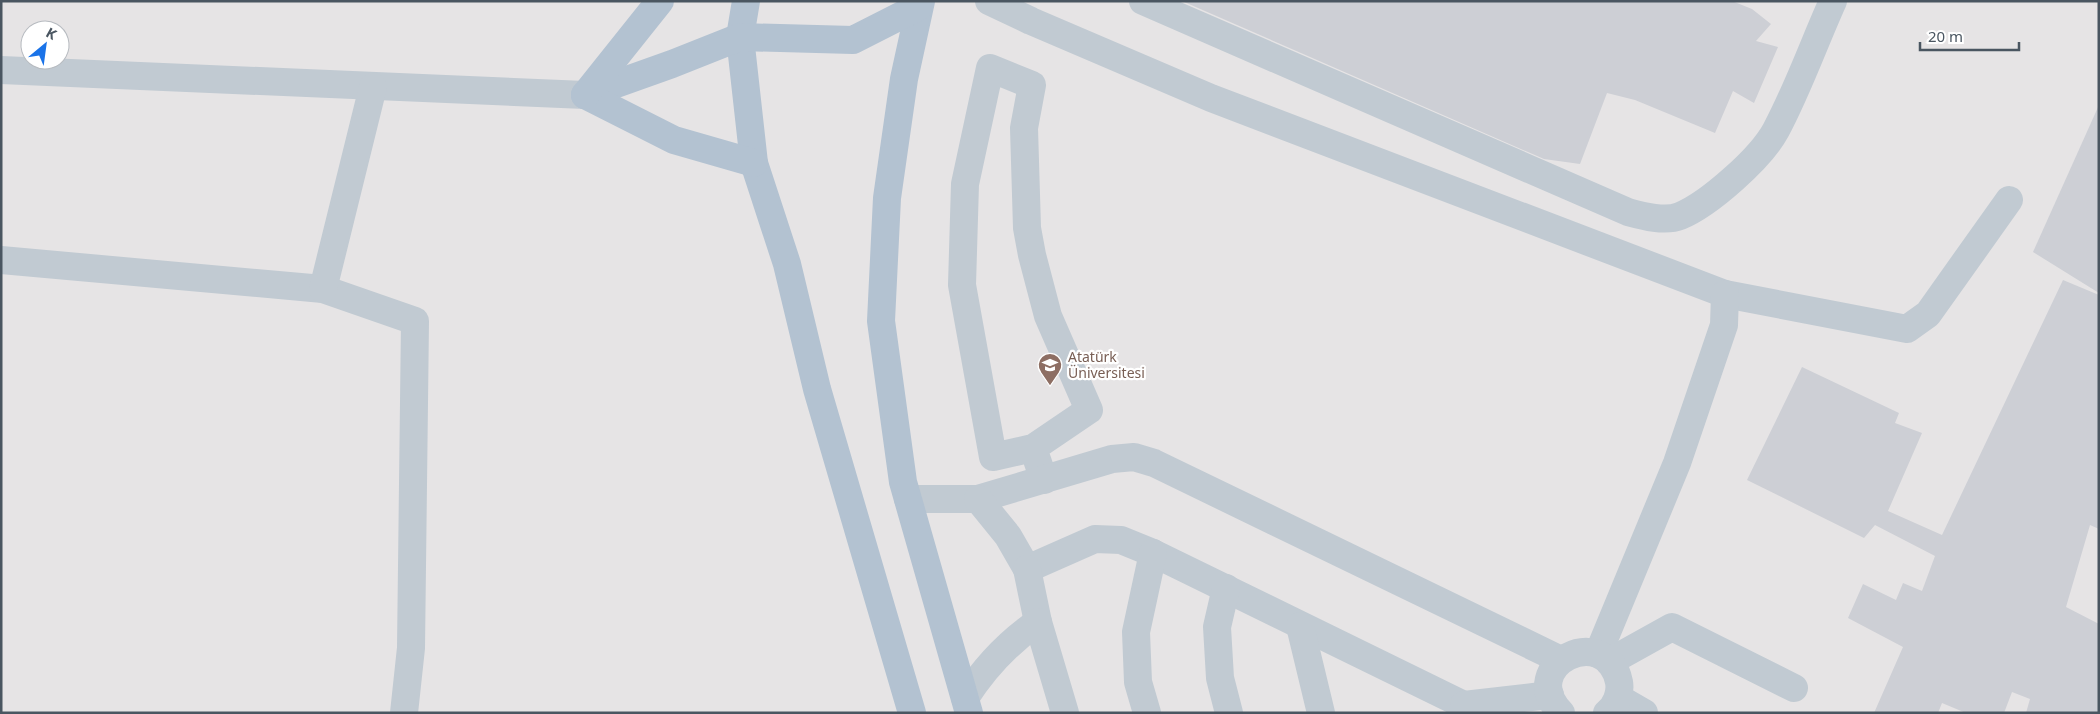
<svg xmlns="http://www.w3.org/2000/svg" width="2100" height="714" viewBox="0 0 2100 714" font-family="'Noto Sans',sans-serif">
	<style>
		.education { fill: #e6e4e5; fill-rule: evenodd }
		.building { fill: #cdcfd5 }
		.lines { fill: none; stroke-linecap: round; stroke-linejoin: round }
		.minor { stroke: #c1cad2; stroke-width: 28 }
		.major { stroke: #b3c2d1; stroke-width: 28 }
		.labels { text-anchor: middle; stroke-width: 4.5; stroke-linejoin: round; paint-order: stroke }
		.education-label { font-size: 14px; fill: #785e54; stroke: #fff; text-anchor: start }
	</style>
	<rect width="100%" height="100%" fill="#f5f3f3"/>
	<path class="education" d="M1 1H2099V713H1ZM30 30H60V60H30Z"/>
	<g class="building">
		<path d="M1182 1H1732L1752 9 1771 24 1756 41 1778 47 1754 103 1733 91 1715 133 1635 100 1607 93 1580 164 1544 159Z"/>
		<path d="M2099 105V293L2033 252Z"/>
		<path d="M2063 280 2099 295V529L2090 525 2066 607 2099 624V713H2026L2030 699 2012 692 2004 713H1966L1942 703 1938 713H1874L1903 647 1848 618 1863 584 1896 600 1903 583 1922 591 1935 556 1875 525 1864 538 1747 480 1802 367 1899 413 1895 423 1922 433 1888 511 1942 535Z"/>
	</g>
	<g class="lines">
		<g class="minor">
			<path d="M989 1 1031 21 1211 98 1725 294 1907 329 1928 314 2009 200"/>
			<path d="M1143 1 1628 212C1643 216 1665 222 1680 216 1709 204 1761 158 1776 130 1798 89 1814 43 1833 1"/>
			<path d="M1 70 585 95"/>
			<path d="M1 260 323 289 415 321 411 648 404 713"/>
			<path d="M323 289 373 87"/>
			<path d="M1033 448 1089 410 1048 316 1032 255 1027 228 1024 128 1032 85 990 68 965 184 962 285 993 457 1033 448 1044 480"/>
			<path d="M908 499H978L1112 459 1134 457 1154 463 1561 660"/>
			<path d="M978 499 1008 536 1027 569 1095 539 1121 540 1153 553 1464 705"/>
			<path d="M1027 569 1038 622"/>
			<path d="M1226 588 1217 627 1220 678 1229 713"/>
			<path d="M1300 626 1321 713"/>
			<path d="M1598 654 1677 463 1724 325 1725 294"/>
			<path d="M1609 662 1672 627 1794 688"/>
			<path d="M965 698C985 667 1007 643 1038 622L1065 713"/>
			<path d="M1618 698 1644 713"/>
			<path d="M1147 713 1138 682 1136 632 1153 553"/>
			<path d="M1464 713V705L1550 695"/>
			<path d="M1561 713C1515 666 1606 620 1619 682 1621 693 1616 706 1607 713"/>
		</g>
		<g class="major">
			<path d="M746 1 740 37 754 163 787 264 817 389 912 713"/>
			<path d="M921 1 904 79 887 198 881 321 903 482 969 713"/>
			<path d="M585 95 672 64 740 37 853 40 918 7"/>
			<path d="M585 95 674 140 754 163"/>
			<path d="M585 95 660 1"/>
		</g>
	</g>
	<defs>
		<g id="university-pin" transform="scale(1.25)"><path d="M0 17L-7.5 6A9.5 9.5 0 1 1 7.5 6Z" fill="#8d6e63" stroke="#fff"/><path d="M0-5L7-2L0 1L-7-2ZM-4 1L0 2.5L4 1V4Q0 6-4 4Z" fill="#fff"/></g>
	</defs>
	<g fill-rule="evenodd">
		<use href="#university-pin" x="1050" y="365"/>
	</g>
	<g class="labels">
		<g class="education-label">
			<text x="1068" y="362">Atatürk<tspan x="1068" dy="16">Üniversitesi</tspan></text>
		</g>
	</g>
	<rect width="2100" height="714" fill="none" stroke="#4a5661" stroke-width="5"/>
	<g transform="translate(45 45) rotate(29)"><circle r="24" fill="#ffffff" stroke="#b7bbc0"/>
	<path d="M0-4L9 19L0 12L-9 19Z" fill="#1a73e8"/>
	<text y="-8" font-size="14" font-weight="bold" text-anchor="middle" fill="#4a5661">K</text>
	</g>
	<path d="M1920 42v8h99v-8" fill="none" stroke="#4a5661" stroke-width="2.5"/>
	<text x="1928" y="42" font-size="15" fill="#4a5661" stroke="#ffffff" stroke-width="4" paint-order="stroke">20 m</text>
</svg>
